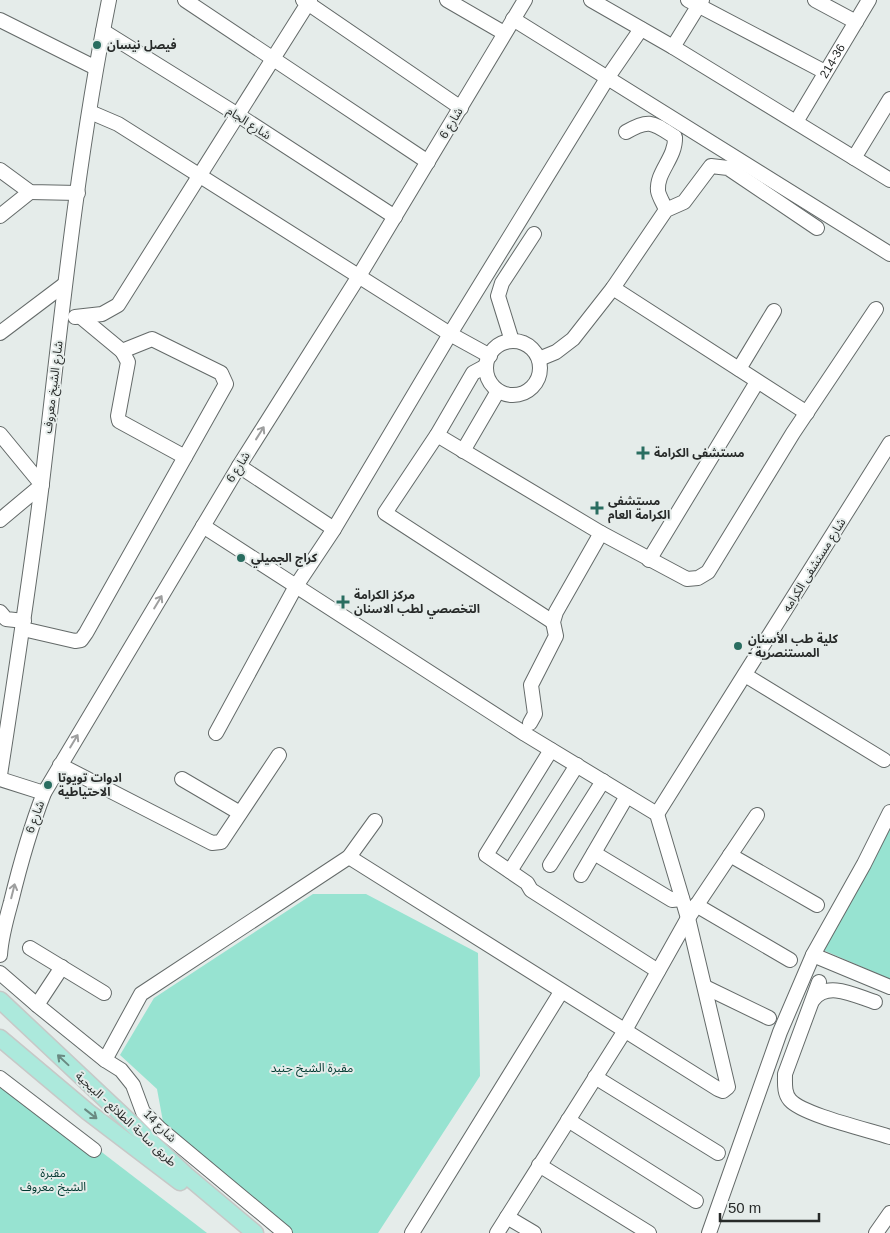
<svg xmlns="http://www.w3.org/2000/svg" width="890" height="1233" viewBox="0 0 890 1233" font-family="Arial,'Noto Sans Arabic',sans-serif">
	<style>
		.green { fill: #97e3d1 }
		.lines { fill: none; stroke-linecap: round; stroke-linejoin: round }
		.minor-casing { stroke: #646a69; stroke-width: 16 }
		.major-casing { stroke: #c7c8c7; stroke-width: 19 }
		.minor { stroke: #fff; stroke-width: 14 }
		.major { stroke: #ace9dc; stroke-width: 16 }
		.oneway { stroke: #9e9f9f }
		.oneway2 { stroke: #6a8a82 }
		.poi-dot { fill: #296d60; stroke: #e5ecea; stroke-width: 2 }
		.labels { text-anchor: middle; stroke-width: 4; stroke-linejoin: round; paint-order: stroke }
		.poi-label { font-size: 12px; font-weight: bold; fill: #272a29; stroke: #e5ecea; text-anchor: start }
		.street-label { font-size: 12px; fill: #272a29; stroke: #e5ecea }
		.park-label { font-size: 12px; fill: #013930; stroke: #e5ecea }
	</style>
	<rect width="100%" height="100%" fill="#e5ecea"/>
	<g class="green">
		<path d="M890 824V979L823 950Z"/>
		<path d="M313 894H366L478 953 480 1076 378 1233H285L166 1138 157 1089 120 1055 154 998Z"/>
		<path d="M0 1074 207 1233H0Z"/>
	</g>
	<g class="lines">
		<g class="minor-casing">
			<g id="minor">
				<path d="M185 0 428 162"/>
				<path d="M303 0 461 108"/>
				<path d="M447 0 504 33"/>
				<path d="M591 0 673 47 890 180"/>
				<path d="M688 0 825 72"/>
				<path d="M815 0 856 22"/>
				<path d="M513 19 890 254"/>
				<path d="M0 20 96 68"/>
				<path d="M103 31 238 115 395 217"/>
				<path d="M673 47 702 0"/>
				<path d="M90 112 118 124 450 334 490 356"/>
				<path id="s1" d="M796 122 869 0"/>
				<path d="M626 132C650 118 653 123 675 137 676 158 656 172 658 191 659 197 664 204 666 210"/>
				<path d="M854 158 890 99"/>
				<path d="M0 170 30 192 78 193"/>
				<path d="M0 216 30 192"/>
				<path d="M613 288 807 413"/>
				<path d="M75 317 102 314 118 305 310 0"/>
				<path d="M0 333 65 284"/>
				<circle cx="513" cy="368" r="27"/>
				<path d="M512 341 498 296 502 283 534 234"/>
				<path d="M122 351 128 362 118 416 119 421 185 457"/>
				<path d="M539 359 556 352 573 339 613 288 666 210 684 202 711 166 728 168 817 228"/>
				<path d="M486 366 473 373 437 435 385 513 553 622"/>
				<path d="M739 369 774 311"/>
				<path d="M0 434 42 485 0 520"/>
				<path d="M437 435 601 533 556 612 553 622 556 636 531 685 535 714 530 723"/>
				<path d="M463 451 498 391"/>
				<path d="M239 466 334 529"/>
				<path d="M203 526 525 734 657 814 688 918 728 1087 723 1091 718 1089 349 857"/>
				<path d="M601 533 687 579 698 578 708 572 793 433 876 309"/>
				<path d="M649 560 757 382"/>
				<path d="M0 612 6 619 24 621"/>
				<path d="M23 629 75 641 81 640 86 633 226 384 221 373 152 339 122 351 81 317"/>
				<path d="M745 675 884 760"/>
				<path d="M216 733 296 586 334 529 450 334 608 77 641 29"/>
				<path d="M551 750 486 855 527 883 531 890 658 971"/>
				<path d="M60 765 212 843 221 842 279 755"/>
				<path d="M0 775C15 678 30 581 42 483 61 322 77 159 109 0"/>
				<path d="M0 779 44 793"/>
				<path d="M182 779 240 813"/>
				<path d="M657 814 890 443"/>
				<path d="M594 853 672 900 682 899"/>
				<path d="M730 855 817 905"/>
				<path d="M550 865 603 781"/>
				<path d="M510 871 577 765"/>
				<path d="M581 875 627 796"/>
				<path d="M696 905 790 960"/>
				<path d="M30 948 104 993"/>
				<path d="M0 955C1 937 6 920 11 902 20 865 30 829 44 793L239 466 359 276 525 0"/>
				<path d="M813 955 890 987"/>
				<path d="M0 973 37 1005 105 1060 121 1070 133 1085 143 1112 160 1129 285 1233"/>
				<path d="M819 982 785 1074C785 1084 784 1093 790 1100 803 1115 869 1130 890 1137"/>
				<path d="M705 987 769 1018"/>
				<path d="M813 1000C827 980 856 996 875 1002"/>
				<path d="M37 1005 62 967"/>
				<path d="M105 1060 141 994 349 857 375 821"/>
				<path d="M595 1077 718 1153"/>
				<path d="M0 1078 94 1150"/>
				<path d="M568 1120 696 1201"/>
				<path d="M539 1165 649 1233"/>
				<path d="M507 1217 534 1233"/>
				<path d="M412 1233 561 992"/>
				<path d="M497 1233 624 1032 688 918 757 815"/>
				<path d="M709 1233 780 1032 813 955 864 864 890 812"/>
				<path d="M876 1233 890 1213"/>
			</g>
		</g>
		<g class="major-casing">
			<g id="major">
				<path d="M0 1000 186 1175 255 1233"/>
				<path d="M0 1038 88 1112 180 1182"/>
			</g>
		</g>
		<use href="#minor" class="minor"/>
		<use href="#major" class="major"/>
	</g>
	<defs><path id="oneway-shaft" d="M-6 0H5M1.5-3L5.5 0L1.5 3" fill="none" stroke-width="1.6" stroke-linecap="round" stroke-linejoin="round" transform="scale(1.25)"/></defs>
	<g class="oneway">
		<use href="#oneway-shaft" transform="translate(260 433) rotate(-58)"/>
		<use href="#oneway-shaft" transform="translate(158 602) rotate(-59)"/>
		<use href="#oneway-shaft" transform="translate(74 741) rotate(-59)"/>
		<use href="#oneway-shaft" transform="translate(13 891) rotate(-76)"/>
	</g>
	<g class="oneway2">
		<use href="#oneway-shaft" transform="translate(63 1060) rotate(-137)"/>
		<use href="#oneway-shaft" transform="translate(91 1114) rotate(38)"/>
	</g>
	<g class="poi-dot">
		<circle cx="97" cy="45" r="5"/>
		<path d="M640.5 445.5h5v5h5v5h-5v5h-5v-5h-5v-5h5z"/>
		<path d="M594.5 500.5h5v5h5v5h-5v5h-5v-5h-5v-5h5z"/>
		<circle cx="241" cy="558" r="5"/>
		<path d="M340.5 594.5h5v5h5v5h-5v5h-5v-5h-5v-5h5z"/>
		<circle cx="738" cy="646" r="5"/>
		<circle cx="48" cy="785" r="5"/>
	</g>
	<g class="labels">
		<g class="poi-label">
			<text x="107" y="49">فيصل نيسان</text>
			<text x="654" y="457">مستشفى الكرامة</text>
			<text x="608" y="505">مستشفى<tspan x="608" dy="14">الكرامة العام</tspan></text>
			<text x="251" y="562">كراج الجميلي</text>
			<text x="354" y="599">مركز الكرامة<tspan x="354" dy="14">التخصصي لطب الاسنان</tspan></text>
			<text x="748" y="643">كلية طب الأسنان<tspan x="748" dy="14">- المستنصرية</tspan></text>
			<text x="58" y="782">ادوات تويوتا<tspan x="58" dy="14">الاحتياطية</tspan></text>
		</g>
		<g class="street-label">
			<text dy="4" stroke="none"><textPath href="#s1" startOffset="71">214-36</textPath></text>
			<text transform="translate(249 123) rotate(33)" y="4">شارع الجام</text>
			<text transform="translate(451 123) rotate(-59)" y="4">شارع 6</text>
			<text transform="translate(53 387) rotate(-83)" y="4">شارع الشيخ معروف</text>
			<text transform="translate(238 467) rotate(-58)" y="4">شارع 6</text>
			<text transform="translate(814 565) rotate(-58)" y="4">شارع مستشفى الكرامه</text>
			<text transform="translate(35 817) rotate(-70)" y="4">شارع 6</text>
			<text transform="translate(126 1119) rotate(43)" y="4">طريق ساحة الطلائع - البيجية</text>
			<text transform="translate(160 1126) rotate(45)" y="4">شارع 14</text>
		</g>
		<g class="park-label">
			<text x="312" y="1072">مقبرة الشيخ جنيد</text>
			<text x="53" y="1177">مقبرة<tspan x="53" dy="14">الشيخ معروف</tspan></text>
		</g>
	</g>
	<path d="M720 1213v8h99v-8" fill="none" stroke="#272a29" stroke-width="2.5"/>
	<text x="728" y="1213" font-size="15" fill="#272a29" stroke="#e5ecea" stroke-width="4" paint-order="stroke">50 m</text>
</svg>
